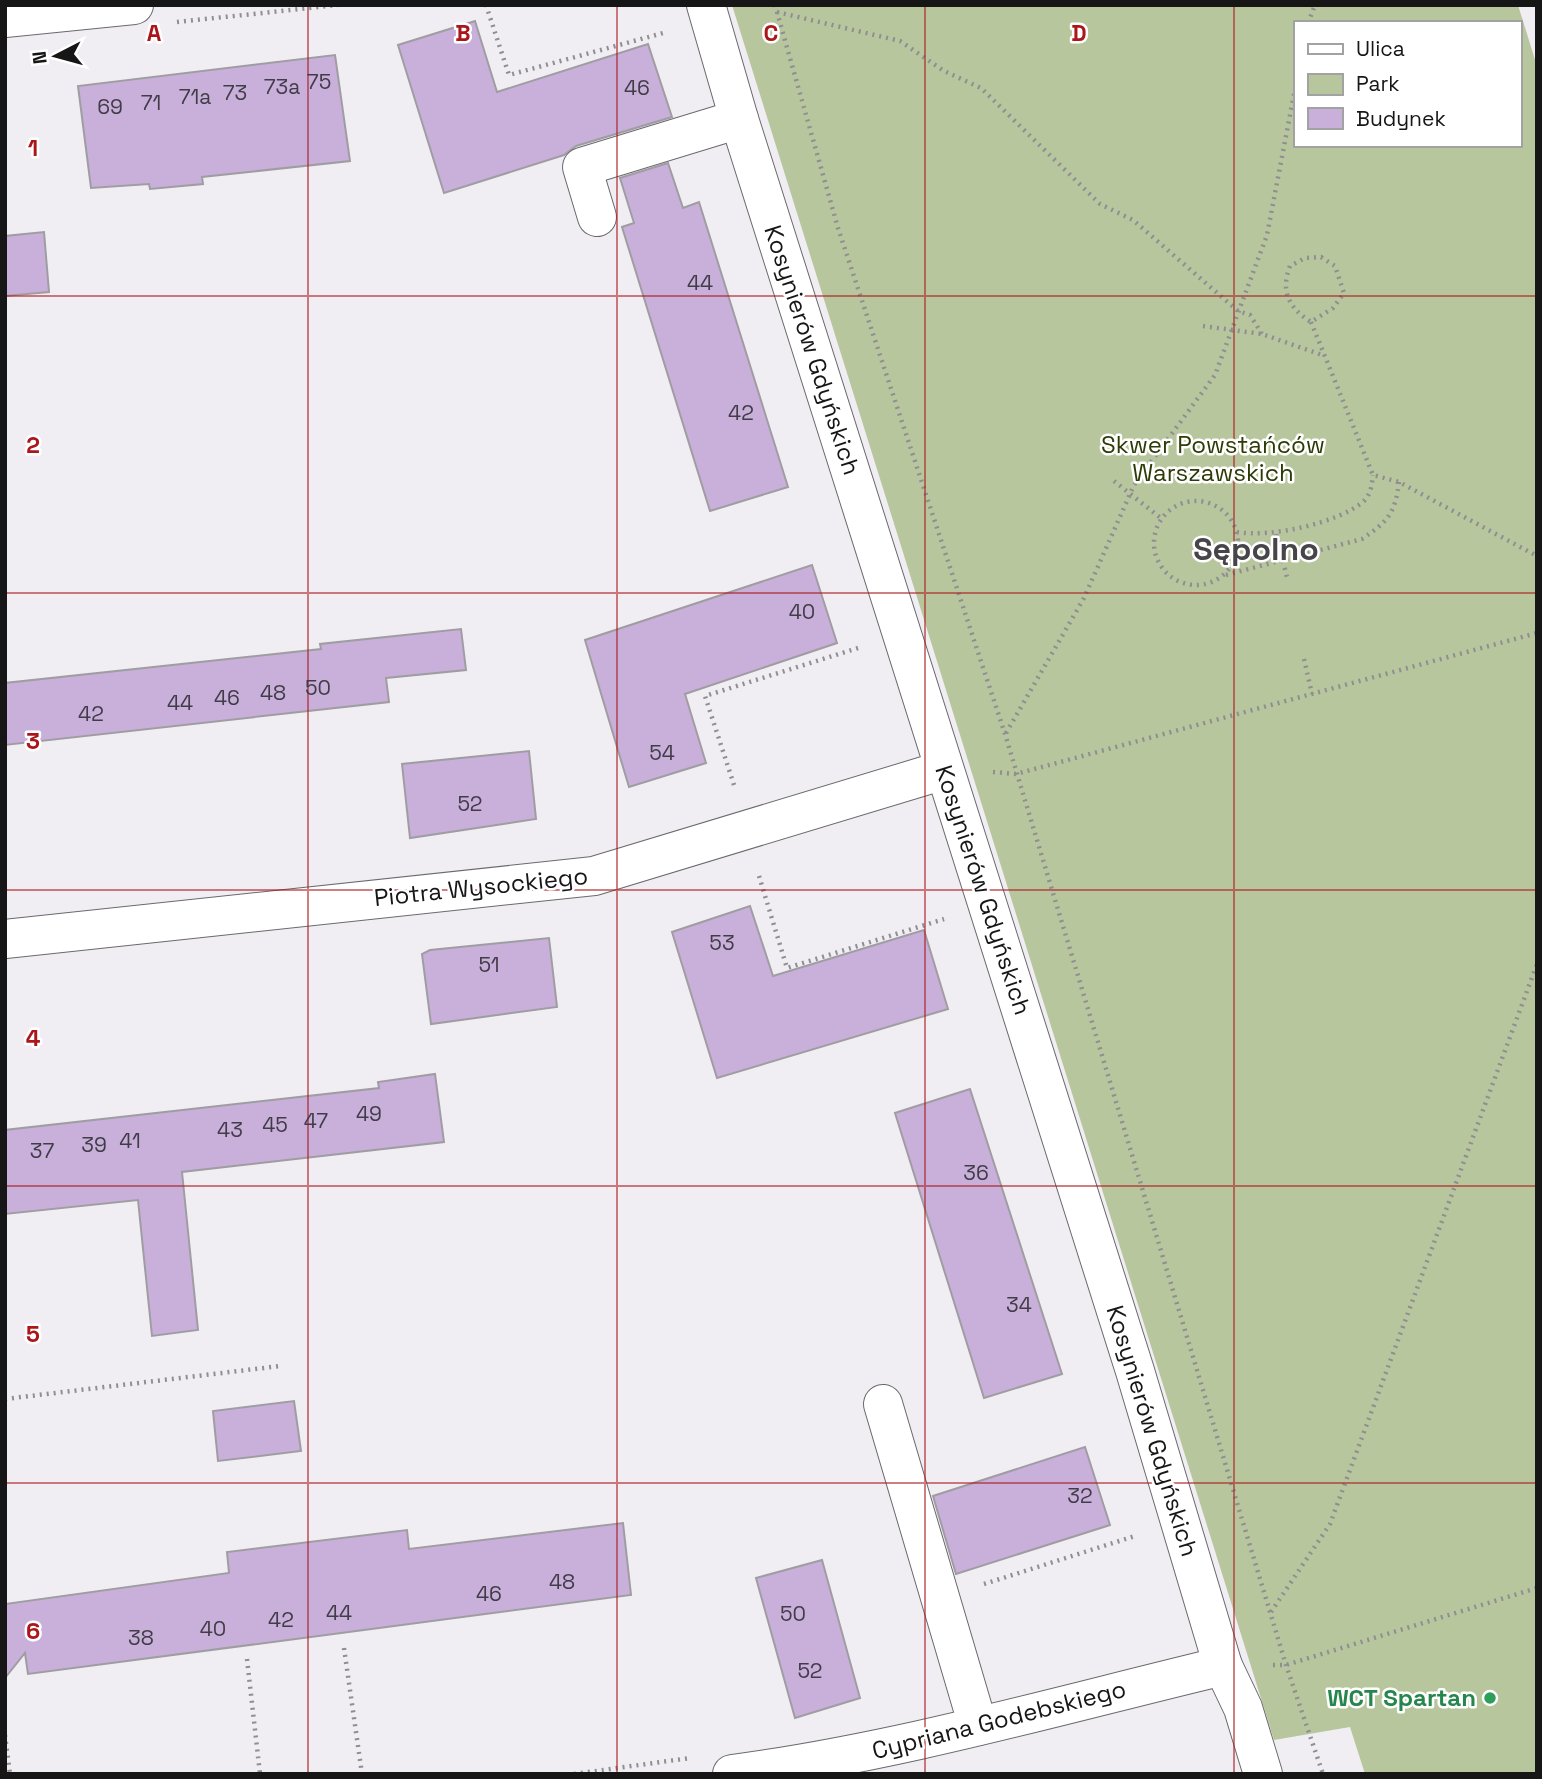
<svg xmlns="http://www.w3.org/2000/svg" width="1542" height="1779" viewBox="0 0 1542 1779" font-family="'Space Grotesk',sans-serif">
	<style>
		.green { fill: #b8c69e; fill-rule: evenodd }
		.building { fill: #c8b0da; stroke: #a09da2; stroke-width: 2 }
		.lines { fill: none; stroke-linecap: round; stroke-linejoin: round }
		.minor-casing { stroke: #6b696d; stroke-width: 40 }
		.path { stroke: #8f8e92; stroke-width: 4.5; stroke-dasharray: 2 5; stroke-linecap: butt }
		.minor { stroke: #fff; stroke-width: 38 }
		.grid { fill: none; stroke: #aa161a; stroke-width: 2; stroke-opacity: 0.55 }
		.leisure-dot { fill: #2e9e5b; stroke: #fff; stroke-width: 2.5 }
		.labels { text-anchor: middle; stroke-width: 5; stroke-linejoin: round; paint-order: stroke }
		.number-label { font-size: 21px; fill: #423c48 }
		.street-label { font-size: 24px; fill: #161617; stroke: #fff }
		.park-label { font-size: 24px; fill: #2d3b07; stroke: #fff }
		.leisure-label { font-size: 24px; font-weight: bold; fill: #27864d; stroke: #fff; text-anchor: end }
		.district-label { font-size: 32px; font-weight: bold; fill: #474549; stroke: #fff }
		.grid-label { font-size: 23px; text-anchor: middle; font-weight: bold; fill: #aa161a; stroke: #fff; stroke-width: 5; stroke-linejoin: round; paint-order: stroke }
	</style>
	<rect width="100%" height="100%" fill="#f0eef3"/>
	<path class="green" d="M732 5H1518L1537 66V1774H1365L1350 1727 1274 1740ZM1295 23H1519V145H1295Z"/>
	<g class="building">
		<path d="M475 21 497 92 648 44 672 117 576 146 564 155 444 193 398 45Z"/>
		<path d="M335 55 350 161 202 177 203 184 150 189 149 184 91 188 78 86Z"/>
		<path d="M668 163 683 208 699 202 788 487 710 511 622 227 634 223 620 178Z"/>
		<path d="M44 232 49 292 5 296V236Z"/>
		<path d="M812 565 837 643 685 694 706 763 629 787 585 640Z"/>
		<path d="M461 629 466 670 386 678 389 702 5 745V683L321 649 320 644Z"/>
		<path d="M529 751 536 819 410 838 402 764Z"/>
		<path d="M750 906 773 976 924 930 948 1009 717 1078 672 932Z"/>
		<path d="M549 938 557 1007 431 1024 422 954 430 950Z"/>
		<path d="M435 1074 444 1142 182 1172 198 1330 152 1336 138 1200 5 1214V1130L379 1088 378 1082Z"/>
		<path d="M970 1089 1062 1374 984 1398 895 1113Z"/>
		<path d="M294 1401 301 1451 218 1461 213 1411Z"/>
		<path d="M1085 1447 1110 1525 956 1574 933 1496Z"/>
		<path d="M623 1523 631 1595 28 1674 25 1653 5 1678V1604L229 1573 227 1552 407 1530 409 1549Z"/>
		<path d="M822 1560 860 1698 795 1718 756 1578Z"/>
	</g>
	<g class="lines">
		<g class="minor-casing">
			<g id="minor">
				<path d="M706 5 739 119 1135 1371 1223 1666 1243 1708 1263 1774"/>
				<path d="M5 18 134 5"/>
				<path d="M597 217 582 167 739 119"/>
				<path d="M5 939 594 876 944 770"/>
				<path d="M883 1404 978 1726"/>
				<path d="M732 1774C898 1752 1060 1705 1223 1666"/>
			</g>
		</g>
		<g class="path">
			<path d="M486 5 509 75 667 32"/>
			<path d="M775 5 838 228 1005 734 1286 1665 1323 1774"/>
			<path d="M777 12 900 41 944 71 981 88 1100 204 1133 220 1238 311 1250 315 1262 334"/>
			<path d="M177 22 338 5"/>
			<path d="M1308 23 1315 5"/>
			<path d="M1321 257 1335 266 1344 293 1333 308 1311 322C1289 308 1280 291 1290 266L1305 258Z"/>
			<path d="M1311 322 1373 475 1399 482 1537 556"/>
			<path d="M1203 326 1262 334 1325 356"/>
			<path d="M1114 481 1162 519"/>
			<circle cx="1196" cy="543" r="42"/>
			<path d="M1237 532C1270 538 1339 523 1364 501 1371 494 1372 484 1373 475"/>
			<path d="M1276 534 1288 581"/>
			<path d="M1226 575 1362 539C1388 521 1395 514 1399 482"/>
			<path d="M1304 659 1312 694"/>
			<path d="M1006 733 1084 598 1134 485 1215 375 1267 235 1295 89"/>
			<path d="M993 772 1016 774 1537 633"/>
			<path d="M734 785 705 696 858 648"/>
			<path d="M759 876 787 968 944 919"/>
			<path d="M5 1399 280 1366"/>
			<path d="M984 1584 1135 1536"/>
			<path d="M1271 1612 1330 1524 1537 964"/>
			<path d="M344 1648 362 1774"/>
			<path d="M247 1659 260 1774"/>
			<path d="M1273 1665H1286L1537 1588"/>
			<path d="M5 1735 10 1774"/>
			<path d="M574 1774 690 1758"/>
		</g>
		<use href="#minor" class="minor"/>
	</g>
	<path class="grid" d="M308 5V1774M617 5V1774M925 5V1774M1234 5V1774M5 296H1537M5 593H1537M5 890H1537M5 1186H1537M5 1483H1537"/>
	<circle class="leisure-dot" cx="1490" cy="1698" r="7"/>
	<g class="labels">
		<g class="number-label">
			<text x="319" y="89">75</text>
			<text x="282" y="94">73a</text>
			<text x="637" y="95">46</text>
			<text x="235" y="100">73</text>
			<text x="195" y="104">71a</text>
			<text x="151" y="110">71</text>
			<text x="110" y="114">69</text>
			<text x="700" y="290">44</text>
			<text x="741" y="420">42</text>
			<text x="802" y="619">40</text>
			<text x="318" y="695">50</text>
			<text x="273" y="700">48</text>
			<text x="227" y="705">46</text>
			<text x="180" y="710">44</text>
			<text x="91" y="721">42</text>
			<text x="662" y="760">54</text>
			<text x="470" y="811">52</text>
			<text x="722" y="950">53</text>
			<text x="489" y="972">51</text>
			<text x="369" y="1121">49</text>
			<text x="316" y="1128">47</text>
			<text x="275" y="1132">45</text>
			<text x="230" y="1137">43</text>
			<text x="130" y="1148">41</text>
			<text x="94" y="1152">39</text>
			<text x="42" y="1158">37</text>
			<text x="976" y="1180">36</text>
			<text x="1019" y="1312">34</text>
			<text x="1080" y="1503">32</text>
			<text x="562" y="1589">48</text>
			<text x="489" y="1601">46</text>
			<text x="339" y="1620">44</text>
			<text x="793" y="1621">50</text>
			<text x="281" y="1627">42</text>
			<text x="213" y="1636">40</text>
			<text x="141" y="1645">38</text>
			<text x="810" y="1678">52</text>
		</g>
		<g class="street-label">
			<text transform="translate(812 350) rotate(72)" y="8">Kosynierów Gdyńskich</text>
			<text transform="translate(481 887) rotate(-6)" y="8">Piotra Wysockiego</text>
			<text transform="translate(983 890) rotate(72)" y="8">Kosynierów Gdyńskich</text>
			<text transform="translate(1152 1431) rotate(73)" y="8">Kosynierów Gdyńskich</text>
			<text transform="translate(999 1720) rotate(-14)" y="8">Cypriana Godebskiego</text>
		</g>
		<g class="park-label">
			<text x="1213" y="453">Skwer Powstańców<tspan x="1213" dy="28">Warszawskich</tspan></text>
		</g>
		<g class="leisure-label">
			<text x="1476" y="1706">WCT Spartan</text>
		</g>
		<g class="district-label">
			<text x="1256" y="560">Sępolno</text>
		</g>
	</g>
	<g class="grid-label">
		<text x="154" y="41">A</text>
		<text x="463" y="41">B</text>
		<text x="771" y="41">C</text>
		<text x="1079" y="41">D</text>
		<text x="33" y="156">1</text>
		<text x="33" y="453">2</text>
		<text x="33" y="749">3</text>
		<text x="33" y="1046">4</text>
		<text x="33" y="1342">5</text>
		<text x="33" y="1639">6</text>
	</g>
	<rect width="1542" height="1779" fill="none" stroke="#161617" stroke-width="14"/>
	<rect x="1294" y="21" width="228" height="126" fill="#ffffff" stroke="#a2a2a2" stroke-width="2"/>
	<rect x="1308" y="44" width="35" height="10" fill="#ffffff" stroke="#a2a2a2" stroke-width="2"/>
	<text x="1356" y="56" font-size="21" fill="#161617">Ulica</text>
	<rect x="1308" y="74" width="35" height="21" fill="#b8c69e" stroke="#a2a2a2" stroke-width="2"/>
	<text x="1356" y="91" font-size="21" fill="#161617">Park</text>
	<rect x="1308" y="108" width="35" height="21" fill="#c8b0da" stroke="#a2a2a2" stroke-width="2"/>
	<text x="1356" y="126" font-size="21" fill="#161617">Budynek</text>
	<g transform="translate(56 56) rotate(264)" stroke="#ffffff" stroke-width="5" paint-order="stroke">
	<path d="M0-5L12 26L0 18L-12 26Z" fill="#161617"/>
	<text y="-10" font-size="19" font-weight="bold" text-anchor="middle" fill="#161617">N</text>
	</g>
</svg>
